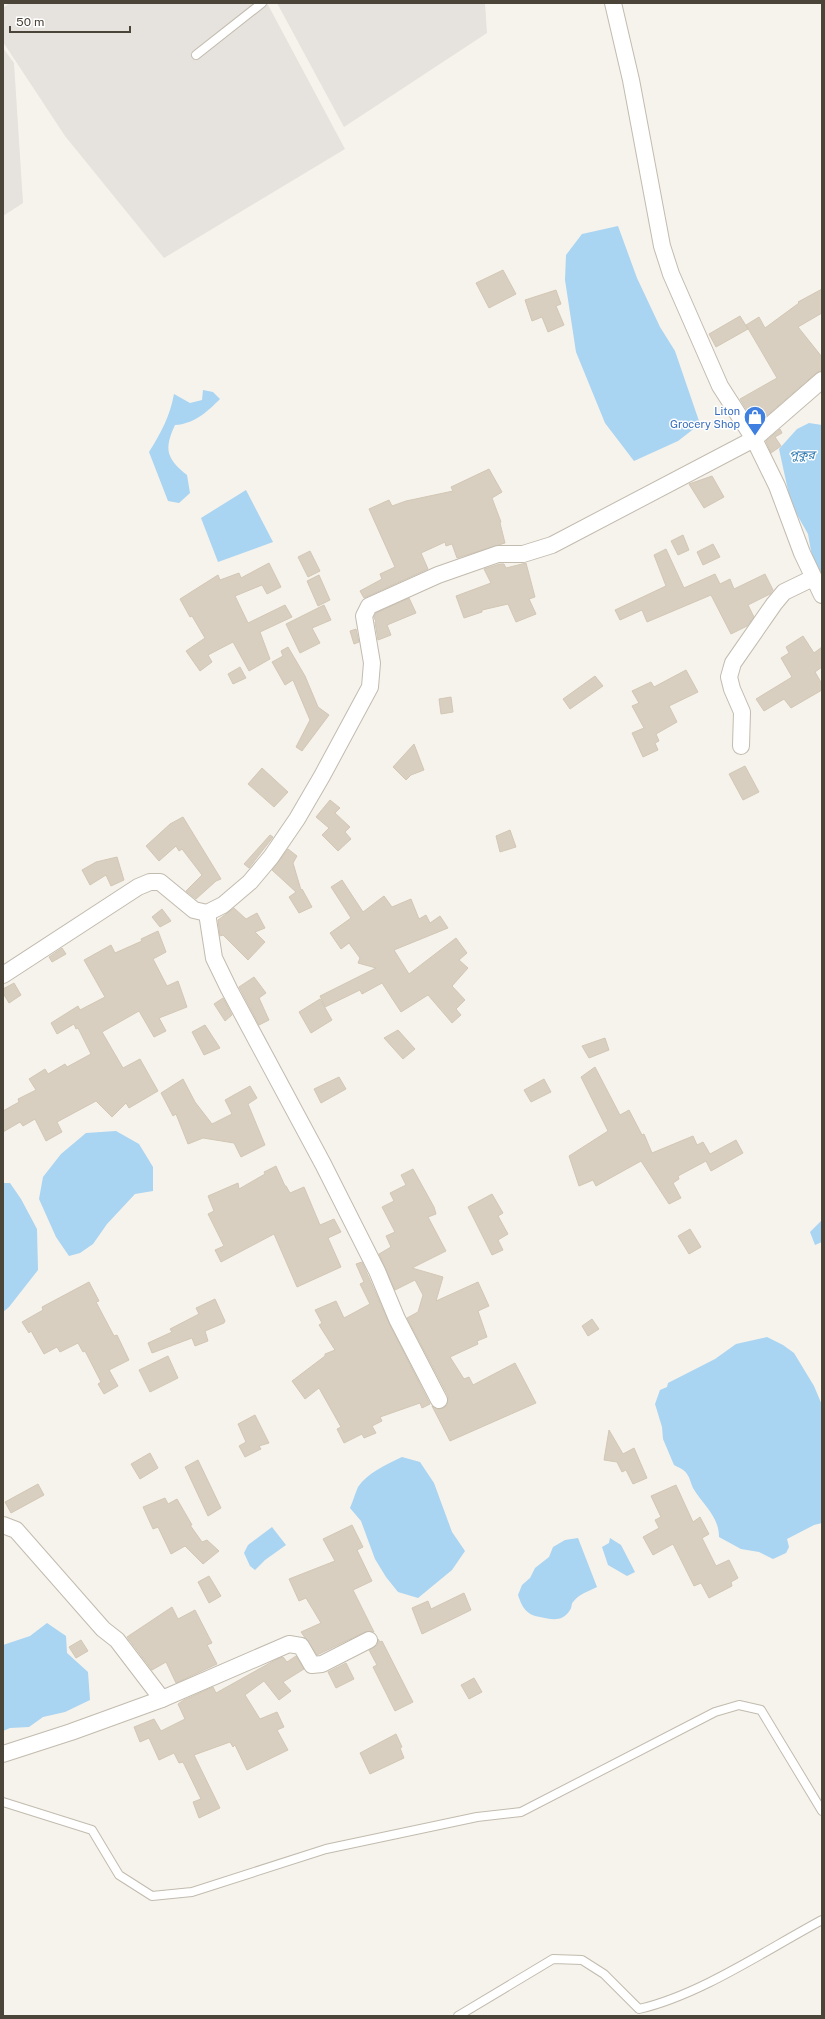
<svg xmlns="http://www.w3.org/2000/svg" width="825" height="2019" viewBox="0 0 825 2019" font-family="'Public Sans','Noto Sans Bengali',sans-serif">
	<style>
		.industrial { fill: #e6e2dd }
		.water { fill: #a9d4f2 }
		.building { fill: #d8cfc1; stroke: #d3c7b4 }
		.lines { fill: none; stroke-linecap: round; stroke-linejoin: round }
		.service-casing { stroke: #c2bbae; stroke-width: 10 }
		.minor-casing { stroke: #c2bbae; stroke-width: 18 }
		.service { stroke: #fff; stroke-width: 8 }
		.minor { stroke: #fff; stroke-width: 16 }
		.labels { text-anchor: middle; stroke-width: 3; stroke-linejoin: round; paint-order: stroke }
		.shop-label { font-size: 11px; fill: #366cbe; stroke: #fff; text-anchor: end }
		.water-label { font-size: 12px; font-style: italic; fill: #2e7ab2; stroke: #fff }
	</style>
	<rect width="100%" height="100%" fill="#f6f3ec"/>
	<g class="industrial">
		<path d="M10 3H267L345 149 164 258 65 136 3 42V8Z"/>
		<path d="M277 3H485L487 33 344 127Z"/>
		<path d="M3 48 14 63 23 203 3 216Z"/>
	</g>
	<g class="water">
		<path d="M618 226 637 278 660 327 675 351 700 424 678 441 634 461 605 423 576 352 565 280 566 255 582 234Z"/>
		<path d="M203 390 213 392 220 399C207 412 194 424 175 425 164 449 166 458 187 475L190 493 179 503 168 501 149 452C161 433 170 416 174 394L190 403 202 400Z"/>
		<path d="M809 423 822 425V584L813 562 808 534 791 504 779 449 797 429Z"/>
		<path d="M246 490 273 542 218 562 201 518Z"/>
		<path d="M116 1131 139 1144 153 1167V1191L135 1194 107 1224 93 1244 80 1253 69 1256 56 1237 39 1199 43 1177 61 1154 86 1133Z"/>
		<path d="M3 1183H10L21 1199 37 1229 38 1270 9 1307 3 1312Z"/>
		<path d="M822 1220V1242L815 1245 810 1232Z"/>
		<path d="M767 1337 783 1345 794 1353 814 1386 822 1405V1523L814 1525 787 1539 789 1547 786 1553 773 1559 759 1552 741 1549 719 1537C719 1516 703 1505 693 1488 691 1484 690 1478 687 1474 684 1469 679 1468 674 1465L663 1439 662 1427 655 1404 660 1390 667 1387 668 1383 715 1359 736 1344Z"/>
		<path d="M402 1457 420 1462 434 1483 452 1532 465 1551 452 1570 418 1598 398 1592 386 1577 375 1559 361 1521 350 1508C353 1501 355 1494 358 1487 367 1473 387 1464 402 1457Z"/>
		<path d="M272 1527 286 1545 265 1560 255 1570 250 1566 244 1553 248 1545Z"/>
		<path d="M578 1538 597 1587C589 1591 579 1594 573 1602 571 1604 572 1608 570 1610 562 1623 551 1619 540 1617 526 1615 522 1607 518 1595L522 1585 530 1578 535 1568 549 1557 553 1547 565 1540Z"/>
		<path d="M610 1538 621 1545 635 1572 627 1576 608 1565 602 1547 609 1543Z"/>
		<path d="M47 1623 66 1636 67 1653 88 1672 90 1700 65 1712 43 1717 29 1727 10 1728 3 1731V1645L30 1636Z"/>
	</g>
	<g class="building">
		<path d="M503 270 516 294 489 308 476 283Z"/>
		<path d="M822 289V313L798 327 822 357V371L816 373 756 425 740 399 777 378 746 325 759 317 765 328 799 303 798 302Z"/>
		<path d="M556 290 561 304 556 306 564 325 548 332 542 317 532 321 525 300Z"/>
		<path d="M740 316 748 329 716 347 709 334Z"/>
		<path d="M780 429 782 433 775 437 781 446 771 453 766 441Z"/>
		<path d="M489 469 502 492 492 498 501 522 500 523 505 543 457 558 452 544 446 546 445 542 421 553 428 569 364 598 360 591 382 579 380 574 395 567 369 509 389 500 392 506 406 501 453 491 451 487Z"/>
		<path d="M712 476 724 497 704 508 689 484Z"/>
		<path d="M683 535 689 550 678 555 671 541Z"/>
		<path d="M713 544 720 557 703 565 697 552Z"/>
		<path d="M666 549 684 588 715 574 720 584 730 579 734 589 765 574 773 590 770 594 748 605 754 617 747 626 731 634 711 595 647 622 642 610 620 620 615 610 666 586 654 555Z"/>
		<path d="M310 551 320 571 308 577 298 557Z"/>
		<path d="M269 563 281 587 267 594 262 585 235 596 248 623 285 605 292 617 260 632 270 659 249 671 233 642 208 655 212 662 200 671 186 651 205 638 192 616 190 617 180 599 218 575 220 580 239 573 241 578Z"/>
		<path d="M526 563 535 597 529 599 536 614 516 622 508 604 482 610V612L464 618 456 596 491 583 484 569 500 564H504L506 568Z"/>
		<path d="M319 575 330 600 318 606 307 581Z"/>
		<path d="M409 598 416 613 387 625 391 635 378 640 375 622H376L374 617 376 613Z"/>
		<path d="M324 605 331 620 312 628 320 643 300 653 286 624Z"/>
		<path d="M356 629 359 642 354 644 350 631Z"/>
		<path d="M803 636 814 653 822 647V667L815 672 822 684V690L791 708 784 699 764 711 756 699 792 677 781 658 789 653 786 647Z"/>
		<path d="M288 647 305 676 318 707 329 715 302 751 296 747 310 720 293 680 285 685 272 662 283 656 281 651Z"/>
		<path d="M240 667 246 678 233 684 228 674Z"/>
		<path d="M686 670 698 692 669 706 677 722 656 734 659 741 655 743 658 750 643 757 632 733 644 728 632 706 639 703 632 691 651 682 654 687Z"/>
		<path d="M595 676 603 686 570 709 563 699Z"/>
		<path d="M451 697 453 712 441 714 439 699Z"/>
		<path d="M414 744 424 770 411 775 406 780 393 767Z"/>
		<path d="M745 766 759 792 743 800 729 774Z"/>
		<path d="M262 768 288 792 274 807 248 784Z"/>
		<path d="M330 800 340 808 335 813 350 827 345 832 351 839 338 851 322 835 329 828 316 817Z"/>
		<path d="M183 817 221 879 216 881 196 899 186 891 202 875 182 849 179 851 176 846 159 861 146 846 170 824Z"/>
		<path d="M510 830 516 847 500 852 496 836Z"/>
		<path d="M270 835 273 837 249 868 244 864Z"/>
		<path d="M288 849 297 856 293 863 301 890 302 889 312 907 299 913 289 897 296 892 272 870Z"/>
		<path d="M117 857 124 880 111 886 106 875 90 885 82 870 96 862Z"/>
		<path d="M342 880 363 912 384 896 392 907 411 899 419 919 426 915 430 923 440 916 448 928 394 950 409 974 456 938 467 953 459 960 468 968 452 986 465 1000 456 1009 461 1015 452 1023 428 995 401 1012 382 983 362 994 360 990 325 1007 320 996 376 968 358 963 360 958 349 943 341 949 330 933 351 918 331 887Z"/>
		<path d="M234 908 246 919 257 913 265 928 255 932 265 942 248 960 223 935 220 936 218 920Z"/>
		<path d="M162 909 171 921 160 927 152 917Z"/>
		<path d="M158 931 166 952 153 959 167 986 178 981 187 1007 159 1018 166 1031 154 1037 139 1011 102 1032 123 1068 140 1059 158 1091 129 1108 126 1103 112 1117 96 1101 57 1122 62 1132 46 1141 35 1119 23 1126 20 1122 3 1132V1111L19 1102 18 1099 36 1090 29 1079 45 1069 48 1074 65 1064 67 1067 91 1054 78 1028 76 1029 74 1024 57 1034 51 1023 78 1006 80 1010 105 997 84 960 111 945 115 953 142 941 141 939Z"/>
		<path d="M62 948 66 954 52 962 49 957Z"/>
		<path d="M254 977 266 993 259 998 269 1020 259 1025 239 987Z"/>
		<path d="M14 983 21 995 9 1003 3 993V989Z"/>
		<path d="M223 998 232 1015 225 1021 214 1004Z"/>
		<path d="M320 999 332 1020 311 1033 299 1012Z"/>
		<path d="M205 1025 220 1048 204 1055 192 1032Z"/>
		<path d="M398 1030 415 1049 403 1059 384 1038Z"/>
		<path d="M605 1038 609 1050 589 1058 582 1046Z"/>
		<path d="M595 1067 620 1115 629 1110 642 1135 644 1134 652 1153 693 1136 697 1145 703 1142 710 1154 736 1140 743 1153 711 1171 706 1161 678 1176 679 1179 673 1183 681 1198 669 1204 641 1161 596 1186 593 1180 579 1186 569 1156 608 1131 581 1077Z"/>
		<path d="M339 1077 346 1089 321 1103 314 1089Z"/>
		<path d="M183 1079 195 1102 212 1124 232 1114 225 1100 250 1086 257 1098 248 1104 265 1145 241 1157 234 1143 203 1138 188 1144 176 1114 173 1116 161 1093Z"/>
		<path d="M544 1079 551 1092 531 1102 524 1090Z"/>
		<path d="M276 1166 285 1186H286L290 1193 304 1187 320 1225 334 1219 341 1232 328 1238 341 1267 297 1287 274 1234 221 1262 215 1250 224 1246 208 1214 214 1211 208 1196 238 1183 239 1189 265 1174 264 1172Z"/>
		<path d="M413 1169 434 1207 436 1214 428 1217 446 1251 412 1268 443 1277 436 1301 478 1282 489 1306 478 1311 487 1337 477 1341 478 1344 450 1357 464 1379 469 1377 473 1385 515 1363 536 1403 450 1441 432 1406 438 1409 444 1408 447 1405 448 1396 407 1318 418 1312 423 1295 415 1280 395 1290 379 1254 391 1247 386 1236 395 1232 382 1207 394 1201 390 1193 406 1185 401 1175Z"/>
		<path d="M492 1194 503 1213 498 1216 508 1234 498 1240 503 1250 492 1255 468 1207Z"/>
		<path d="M690 1229 701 1247 689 1254 678 1236Z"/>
		<path d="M362 1262 389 1323 430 1404 422 1408 420 1403 380 1417 382 1421 372 1426 376 1433 364 1438 362 1434 344 1443 337 1429 341 1427 319 1388 305 1399 292 1381 325 1356V1354L335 1350 319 1325 322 1323 315 1310 336 1301 344 1318 370 1304 360 1284 364 1282 356 1264Z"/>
		<path d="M89 1282 99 1301 96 1302 114 1336 117 1335 129 1360 109 1370 118 1386 104 1394 98 1384 101 1382 85 1351 83 1352 78 1343 60 1352 57 1347 44 1354 31 1331 29 1333 22 1322 43 1310 42 1307Z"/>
		<path d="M215 1299 225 1321 224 1323 205 1331 208 1341 195 1346 192 1338 152 1353 148 1343 172 1332 170 1329 199 1314 196 1308Z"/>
		<path d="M592 1319 599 1329 588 1336 582 1326Z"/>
		<path d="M168 1356 178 1378 150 1392 139 1370Z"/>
		<path d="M255 1415 269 1443 259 1446 261 1449 245 1457 239 1446 246 1442 238 1424Z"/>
		<path d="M609 1430 623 1454 634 1448 647 1478 633 1484 626 1470 622 1472 617 1462 604 1460Z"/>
		<path d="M150 1453 158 1468 140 1479 131 1464Z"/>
		<path d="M198 1460 221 1508 208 1516 185 1467Z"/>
		<path d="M38 1484 44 1495 11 1513 5 1502Z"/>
		<path d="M676 1485 693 1522 700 1517 709 1534 702 1538 716 1566 729 1560 738 1578 731 1582 732 1586 709 1598 701 1583 694 1586 673 1544 653 1555 643 1537 659 1528 655 1520 661 1517 651 1496Z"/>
		<path d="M165 1498 168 1504 177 1499 192 1525H190L202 1542 207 1540 219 1551 203 1564 185 1546 171 1554 158 1527 153 1529 143 1507Z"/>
		<path d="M352 1525 363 1547 357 1550 372 1581 353 1590 374 1632H365L317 1655 301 1632 321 1623 306 1598 299 1601 289 1579 335 1561 323 1539Z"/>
		<path d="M209 1576 221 1596 209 1603 198 1582Z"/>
		<path d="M464 1593 471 1610 422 1634 412 1608 428 1601 431 1609Z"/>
		<path d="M172 1607 178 1619 195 1610 212 1643 207 1645 217 1664 176 1683 166 1662 152 1670 127 1637Z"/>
		<path d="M378 1639 380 1642 382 1641 413 1702 395 1711 373 1667 377 1665 369 1650 377 1645Z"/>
		<path d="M81 1640 88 1651 76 1658 69 1647Z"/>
		<path d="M296 1656 304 1669 283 1682 291 1691 279 1700 264 1681 245 1695 260 1719 277 1712 284 1727 277 1730 288 1750 247 1770 235 1745 233 1747 230 1742 194 1755 220 1808 199 1818 193 1802 201 1799 183 1762 179 1763 174 1753 159 1760 149 1738 140 1742 134 1727 154 1719 161 1731 185 1719 178 1704 184 1700 213 1687 216 1693 277 1659 283 1657 287 1662Z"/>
		<path d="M346 1663 354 1679 336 1688 328 1672Z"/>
		<path d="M474 1678 482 1692 469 1699 461 1685Z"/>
		<path d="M396 1734 402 1747 400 1748 404 1758 370 1774 360 1753Z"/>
	</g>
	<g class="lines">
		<g class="service-casing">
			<g id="service">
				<path d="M196 55 262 3"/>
				<path d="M3 1802 92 1830 119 1875 152 1896 192 1892 326 1849 477 1817 521 1812 715 1712 739 1705 761 1710 822 1811"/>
				<path d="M458 2016 553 1959 582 1960 604 1974 639 2009C700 1995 766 1950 822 1920"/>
			</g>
		</g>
		<g class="minor-casing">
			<g id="minor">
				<path d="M613 3 631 80 662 246 671 274 720 386 754 439 777 486 802 553 822 595"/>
				<path d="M741 746 742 712 732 689 729 677 733 663 774 604 784 592 813 578"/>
				<path d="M207 913 214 958 229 989 323 1164 377 1271 397 1319 439 1400"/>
				<path d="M3 975 138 887 150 882H160L194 910 207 913 223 905 250 882 271 857 297 819 322 776 370 687 372 663 364 616 369 606 438 575 498 554H523L552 545 754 439 822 380"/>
				<path d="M3 1525 16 1530 103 1629 117 1640 162 1699 289 1644 301 1646 312 1665 322 1664 369 1640"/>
				<path d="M3 1754 71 1732 162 1699"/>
			</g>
		</g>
		<use href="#service" class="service"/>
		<use href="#minor" class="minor"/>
	</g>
	<defs>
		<g id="shop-pin" transform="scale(1.15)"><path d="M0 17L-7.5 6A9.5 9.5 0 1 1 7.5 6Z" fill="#3f7fe0" stroke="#fff"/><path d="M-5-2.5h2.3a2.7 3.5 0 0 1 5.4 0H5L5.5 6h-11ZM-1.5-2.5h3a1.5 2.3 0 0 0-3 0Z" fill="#fff"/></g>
	</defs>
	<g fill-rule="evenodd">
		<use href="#shop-pin" x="755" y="417"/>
	</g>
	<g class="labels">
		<g class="shop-label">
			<text x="740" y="415">Liton<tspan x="740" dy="13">Grocery Shop</tspan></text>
		</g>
		<g class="water-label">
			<text x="802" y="459">পুকুর</text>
		</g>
	</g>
	<rect width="825" height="2019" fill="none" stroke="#4b4439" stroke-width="8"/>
	<path d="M10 26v6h120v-6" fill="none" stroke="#4b4439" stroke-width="2"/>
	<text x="16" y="26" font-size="12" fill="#4b4439" stroke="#ffffff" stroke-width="3" paint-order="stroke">50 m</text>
</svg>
